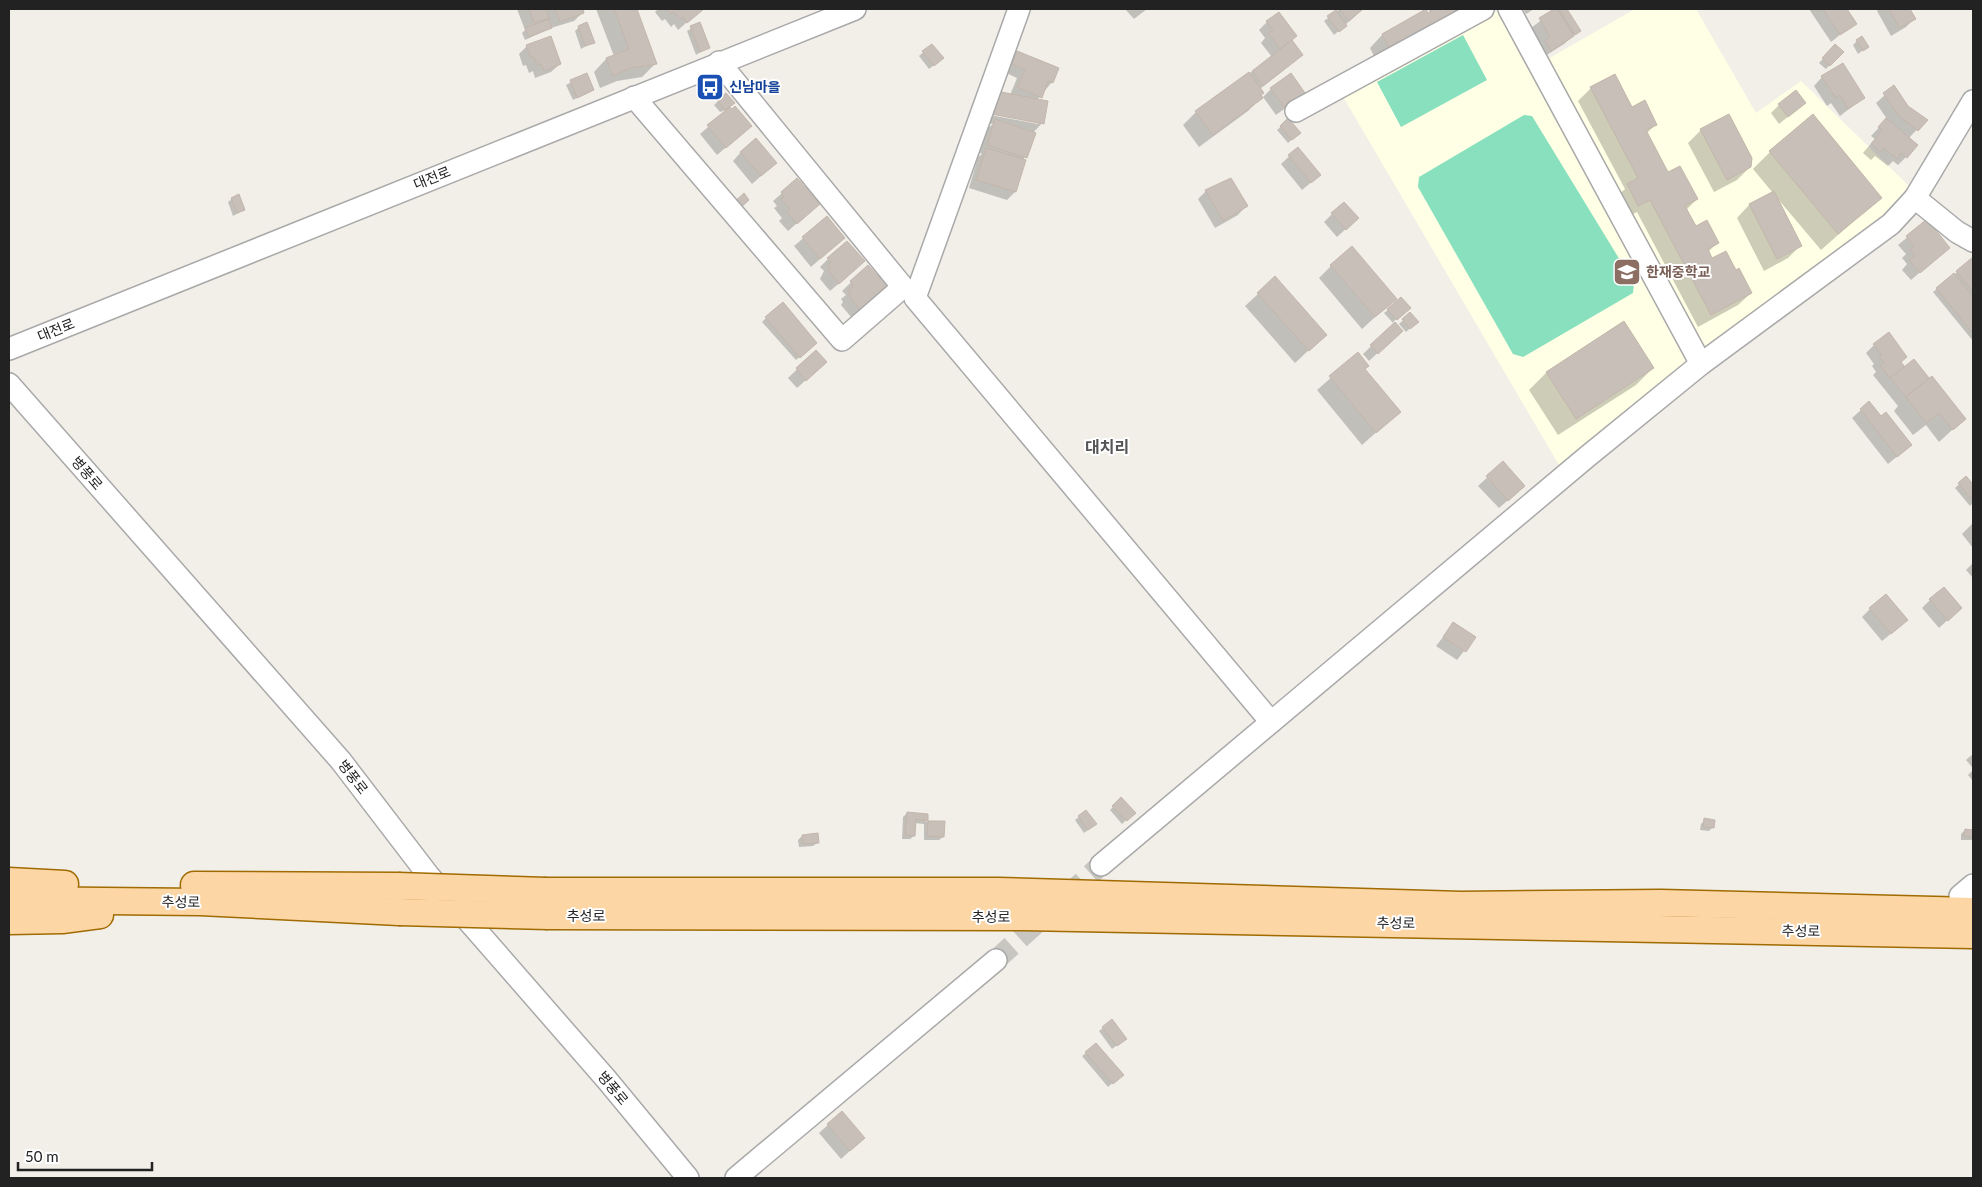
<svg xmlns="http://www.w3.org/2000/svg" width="1982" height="1187" viewBox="0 0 1982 1187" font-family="Lato,'Noto Sans KR',sans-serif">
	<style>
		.education { fill: #ffffe5 }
		.pitch { fill: #88e0be }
		.shadow { fill: #0003 }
		.building { fill: #c7bfb8; stroke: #c4b6ab }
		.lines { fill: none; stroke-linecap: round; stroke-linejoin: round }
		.minor-tunnel { stroke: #c8c6c1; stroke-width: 21; stroke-dasharray: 21 11; stroke-linecap: butt }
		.minor-casing { stroke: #a9a9a9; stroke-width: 24 }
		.major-casing { stroke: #a06b00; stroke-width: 29 }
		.minor { stroke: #fff; stroke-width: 21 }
		.major { stroke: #fcd6a4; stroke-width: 26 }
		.major-bridge-casing { stroke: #a06b00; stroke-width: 29; stroke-linecap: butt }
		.major-bridge { stroke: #fcd6a4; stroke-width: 26 }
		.labels { text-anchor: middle; stroke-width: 4; stroke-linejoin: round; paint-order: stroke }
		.transit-label { font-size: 14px; font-weight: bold; fill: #164399; stroke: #fff; text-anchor: start }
		.street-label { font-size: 14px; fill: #222; stroke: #fff }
		.education-label { font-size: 14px; font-weight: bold; fill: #785e54; stroke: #fff; text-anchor: start }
		.quarter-label { font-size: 16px; font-weight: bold; fill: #555; stroke: #fff }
	</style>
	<rect width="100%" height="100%" fill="#f2efe9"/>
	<path class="education" d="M1501 9 1534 67 1635 9H1696L1756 113 1801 81 1909 186 1885 213 1559 465 1342 95Z"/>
	<g class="pitch">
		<path d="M1463 35 1487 80 1401 127 1377 82Z"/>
		<path d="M1524 115 1532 116 1634 283 1633 293 1523 357 1513 354 1418 187 1419 177Z"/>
	</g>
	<g class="shadow">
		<path d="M517 9H581L583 12 574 21 551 28 525 40 522 33 525 30Z"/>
		<path d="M596 9H636L655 64 642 77 617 81 600 88 594 72 606 59 614 56Z"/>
		<path d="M658 9H702L678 30 674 24 671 27 665 19 662 21 655 12Z"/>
		<path d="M1125 9H1147L1134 19Z"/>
		<path d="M1340 9H1363L1334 35 1324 21Z"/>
		<path d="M1428 9H1472L1376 60 1370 48 1382 35 1426 11 1428 14 1431 13Z"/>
		<path d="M1523 9H1534L1526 14Z"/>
		<path d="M1556 9H1566L1579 31 1564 44 1542 58 1537 49 1542 45 1531 28Z"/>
		<path d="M1809 9H1845L1855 23 1831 42Z"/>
		<path d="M1879 9H1909L1914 19 1906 27 1891 36 1877 11Z"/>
		<path d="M1267 22 1295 36 1287 44 1302 55 1260 89 1261 98 1248 111 1199 147 1183 125 1196 112 1272 57 1261 43 1265 38 1259 30Z"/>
		<path d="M699 24 709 47 696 55 687 31Z"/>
		<path d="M579 27 593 42 581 49 575 31Z"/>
		<path d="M1857 41 1867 47 1858 54 1853 45Z"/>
		<path d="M932 45 938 62 929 69 919 56Z"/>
		<path d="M527 46 560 64 551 72 535 78 533 71 529 73 526 65 523 66 519 54Z"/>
		<path d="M1835 46 1842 52 1826 69 1819 63Z"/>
		<path d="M1017 52 1052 82 1037 100 1042 123 1033 133 1034 134 1023 161 1015 192 1007 200 969 188 978 157 982 154 980 153 987 129 993 124 984 122 985 114 1038 124V121L1010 95 1017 78 1004 72 1009 60Z"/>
		<path d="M586 74 593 90 573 100 566 85Z"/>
		<path d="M1822 77 1863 98 1840 116 1831 103 1827 106 1814 86Z"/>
		<path d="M1894 87 1907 107 1926 120 1908 139 1906 157 1898 165 1893 161 1888 166 1875 156 1871 160 1863 153 1875 139 1871 136 1887 119 1876 103Z"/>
		<path d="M1591 88 1632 109 1656 124 1646 134 1668 174 1697 199 1686 210 1695 227 1717 243 1708 252 1712 260 1736 272 1751 293 1738 305 1698 327 1637 212 1625 218 1615 198 1625 189 1578 101Z"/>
		<path d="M1271 89 1295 101 1276 115 1263 97Z"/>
		<path d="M726 94 733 103 729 107 742 134 717 155 700 134 729 109 720 112 714 105Z"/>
		<path d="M1805 103 1779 124 1771 113 1779 105Z"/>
		<path d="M1288 120 1296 136 1288 143 1277 130Z"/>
		<path d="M1701 130 1750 167 1737 180 1714 192 1688 143Z"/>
		<path d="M1298 148 1320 175 1302 190 1281 164Z"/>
		<path d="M741 152 767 171 752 184 733 161Z"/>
		<path d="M1770 152 1881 197 1821 250 1778 199 1801 245 1788 258 1764 271 1737 218 1749 205 1773 193 1753 169Z"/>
		<path d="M797 180 810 212 788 231 779 221 782 218 774 208 777 206 773 201Z"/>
		<path d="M1206 191 1246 206 1238 215 1215 228 1198 199Z"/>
		<path d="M232 199 244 210 233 216 228 202Z"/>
		<path d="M1332 214 1349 226 1337 237 1324 222Z"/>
		<path d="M827 218 844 238 811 267 794 246Z"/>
		<path d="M1927 221 1948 248 1911 280 1902 270 1907 264 1902 258 1906 254 1898 245Z"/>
		<path d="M828 259 855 270 830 291 820 279 824 271 820 267Z"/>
		<path d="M1973 259V341L1933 292Z"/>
		<path d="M868 266 877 294 851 317 841 305 843 302 841 299 846 295 842 291Z"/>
		<path d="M1331 266 1395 299 1362 329 1319 278Z"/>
		<path d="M1258 294 1325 335 1295 363 1245 306Z"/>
		<path d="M1409 308 1393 322 1401 331 1369 361 1363 354 1394 324 1384 313 1388 310Z"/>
		<path d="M1410 314 1417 322 1406 332 1399 324Z"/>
		<path d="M766 318 812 346 796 360 762 322Z"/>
		<path d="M1624 323 1653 368 1636 385 1558 435 1529 390 1546 373Z"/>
		<path d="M1874 345 1924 382 1964 419 1939 442 1926 425 1913 435 1894 411 1898 406 1873 375 1876 372 1872 366 1874 364 1866 353Z"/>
		<path d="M816 351 817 370 797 388 788 378Z"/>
		<path d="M1358 354 1364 369 1399 412 1362 445 1317 390Z"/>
		<path d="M1861 410 1880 418 1911 445 1888 464 1852 418Z"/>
		<path d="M1503 463 1515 494 1499 508 1478 486Z"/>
		<path d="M1966 478 1973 486V503L1970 506 1955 488Z"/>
		<path d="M1973 523V548L1962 534Z"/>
		<path d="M1973 563V578L1966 570Z"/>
		<path d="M1930 600 1952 616 1939 628 1922 608Z"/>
		<path d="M1870 609 1898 628 1882 641 1862 617Z"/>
		<path d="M1454 623 1475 637 1457 660 1436 646Z"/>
		<path d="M1973 754V766L1972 767 1966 760Z"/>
		<path d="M1973 770V781L1968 775Z"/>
		<path d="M1121 799 1134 813 1122 824 1110 810Z"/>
		<path d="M907 813 927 815 926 822H943V837L939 840H924V824L915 823 914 836 910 839H902L903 817Z"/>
		<path d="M1079 817 1091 828 1084 833 1075 820Z"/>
		<path d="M1705 820 1713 827 1709 831 1700 830 1701 824Z"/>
		<path d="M1965 830 1973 831V840H1961V834Z"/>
		<path d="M802 836 817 843 813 846 799 847 798 840Z"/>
		<path d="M1103 1028 1121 1042 1112 1049 1099 1031Z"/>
		<path d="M1086 1053 1118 1078 1108 1087 1082 1056Z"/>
		<path d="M842 1112 864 1138 841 1159 819 1133Z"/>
	</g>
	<g class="building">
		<path d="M529 9H546L549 18 534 23Z"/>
		<path d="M555 9H583L584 13 560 22Z"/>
		<path d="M614 9H637L657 64 631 68 613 76 606 58 629 49Z"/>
		<path d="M667 9H704L687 23 683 17 680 19 674 12 671 14Z"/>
		<path d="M1339 9H1363L1349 21Z"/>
		<path d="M1426 9 1428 13 1435 9H1466L1433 27 1432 24 1389 48 1382 34Z"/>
		<path d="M1554 9H1557L1574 36 1551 51 1545 40 1550 37 1539 18Z"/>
		<path d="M1559 9H1567L1581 31 1575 35Z"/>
		<path d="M1823 9H1847L1857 24 1840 35Z"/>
		<path d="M1889 9H1910L1916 19 1899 28Z"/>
		<path d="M1336 10 1347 26 1339 32 1327 16Z"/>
		<path d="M1279 12 1297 36 1280 49 1268 33 1273 30 1266 21Z"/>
		<path d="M549 19 552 28 529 37 525 28Z"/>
		<path d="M587 22 595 43 585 46 578 26Z"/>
		<path d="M700 22 710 48 700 52 690 26Z"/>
		<path d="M551 36 561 64 544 71 541 64 537 65 534 57 531 58 526 45Z"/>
		<path d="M1862 36 1869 47 1863 51 1856 40Z"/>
		<path d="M1292 40 1303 55 1263 86 1252 71Z"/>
		<path d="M932 44 944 58 934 66 922 51Z"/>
		<path d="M1835 44 1844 52 1830 66 1822 58Z"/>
		<path d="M1017 51 1059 68 1053 83 1048 81 1042 98 1017 87 1025 70 1012 64Z"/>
		<path d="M1843 63 1865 98 1848 109 1840 95 1836 98 1821 76Z"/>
		<path d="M1249 72 1264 93 1261 95 1263 98 1213 135 1195 111Z"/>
		<path d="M587 73 594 90 577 98 570 80Z"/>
		<path d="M1291 73 1305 93 1285 108 1270 88Z"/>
		<path d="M1615 74 1632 107 1645 100 1657 125 1646 130 1668 172 1680 166 1698 199 1685 206 1696 226 1707 220 1719 243 1708 249 1712 258 1726 251 1736 270 1739 268 1752 293 1711 315 1650 200 1638 206 1627 184 1638 178 1590 87Z"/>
		<path d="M1894 85 1908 106 1928 120 1918 131 1898 115 1883 93Z"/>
		<path d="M1796 90 1806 103 1788 117 1778 104Z"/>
		<path d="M996 91 1048 101 1044 124 991 114Z"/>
		<path d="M726 93 735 103 725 110 717 100Z"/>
		<path d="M735 106 752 126 726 148 707 125 730 107 732 109Z"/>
		<path d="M1729 114 1752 158 1751 167 1727 180 1700 129Z"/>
		<path d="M1813 114 1882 198 1838 234 1769 151Z"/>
		<path d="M1288 118 1301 133 1292 140 1280 126Z"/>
		<path d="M1886 118 1918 145 1907 158 1901 153 1897 159 1884 148 1881 152 1871 144 1882 130 1878 127Z"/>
		<path d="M995 119 1036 133 1027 158 987 145Z"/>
		<path d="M756 138 777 163 761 176 740 152Z"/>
		<path d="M1298 147 1321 175 1311 183 1288 155Z"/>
		<path d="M986 148 1026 160 1016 192 976 180Z"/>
		<path d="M797 178 820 204 797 224 787 212 790 209 781 199 784 197 781 192Z"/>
		<path d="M1231 178 1248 206 1223 221 1205 190Z"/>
		<path d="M1774 191 1802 246 1777 259 1749 204Z"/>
		<path d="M744 193 749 200 737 211 731 205Z"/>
		<path d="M239 194 245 210 237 213 231 198Z"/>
		<path d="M1344 202 1359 218 1346 230 1331 213Z"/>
		<path d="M827 216 845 238 820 259 802 237Z"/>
		<path d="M1927 219 1950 248 1920 273 1909 260 1915 256 1910 249 1914 246 1906 236Z"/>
		<path d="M847 241 865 261 839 284 828 270 831 268 828 265 831 262 827 258Z"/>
		<path d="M1352 246 1397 299 1375 317 1330 265Z"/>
		<path d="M1973 257V292L1956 271Z"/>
		<path d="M868 265 887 286 860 310 848 295 851 293 849 290 853 286 850 281Z"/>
		<path d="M1954 273 1973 297V333L1936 288Z"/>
		<path d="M1275 276 1327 335 1309 351 1257 293Z"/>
		<path d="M1401 297 1411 308 1397 320 1387 309Z"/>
		<path d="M783 302 817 343 800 358 765 317Z"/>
		<path d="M1410 312 1419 322 1410 329 1402 319Z"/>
		<path d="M1624 321 1654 368 1576 419 1546 372Z"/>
		<path d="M1395 322 1403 331 1378 354 1370 345Z"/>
		<path d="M1889 332 1907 357 1901 362 1905 367 1890 378 1880 366 1884 363 1879 357 1882 355 1873 344Z"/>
		<path d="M816 350 827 362 806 381 796 368Z"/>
		<path d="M1358 352 1369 366 1365 369 1401 412 1376 433 1329 376Z"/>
		<path d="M1914 359 1929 378 1906 397 1890 378Z"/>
		<path d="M1932 376 1966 419 1953 430 1939 413 1926 423 1906 397Z"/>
		<path d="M1869 401 1881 416 1886 412 1912 445 1897 457 1860 409Z"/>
		<path d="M1503 461 1525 486 1508 501 1486 476Z"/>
		<path d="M1966 476 1973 484V501L1958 483Z"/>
		<path d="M1944 587 1962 608 1948 621 1929 599Z"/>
		<path d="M1886 594 1908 620 1891 634 1869 608Z"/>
		<path d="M1453 622 1476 637 1466 652 1443 637Z"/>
		<path d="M1121 797 1136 813 1127 821 1112 806Z"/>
		<path d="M1086 810 1097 824 1088 830 1078 816Z"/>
		<path d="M907 812 928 814V821L916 819 915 836 905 835Z"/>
		<path d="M1704 818 1715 820 1714 828 1703 827Z"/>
		<path d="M928 821H945L944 837 927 836Z"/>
		<path d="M1965 829 1973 830V837L1964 836Z"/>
		<path d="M818 833 819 843 803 844 802 835Z"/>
		<path d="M1112 1019 1127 1039 1117 1046 1102 1027Z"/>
		<path d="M1096 1043 1124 1075 1113 1084 1085 1052Z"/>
		<path d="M842 1111 865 1138 850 1151 827 1124Z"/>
	</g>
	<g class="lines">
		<path class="minor-tunnel" d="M996 960 1101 865"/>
		<g class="minor-casing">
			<g id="minor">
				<path d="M1019 9 915 298 1271 722"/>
				<path d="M1509 9 1701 364"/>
				<path d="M634 97 842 340 903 287 719 62"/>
				<path d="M1973 101 1915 198 1957 232 1973 241"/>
				<path d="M1296 111 1483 9"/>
				<path d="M9 349 855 9"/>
				<path d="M9 384 341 761 429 876 607 1080 688 1178"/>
				<path d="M1101 865 1588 456 1701 364 1891 224 1915 198"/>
				<path d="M1960 896 1973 885"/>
				<path d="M736 1178 996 960"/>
			</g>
		</g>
		<g class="major-casing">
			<g id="major">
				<path d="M9 881 65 884"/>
				<path d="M194 885 398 886"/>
				<path d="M546 891H998L1461 905 1661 903 1973 911"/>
				<path d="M9 900 200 902 399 912"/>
				<path d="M548 916 1023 917 1973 935"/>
				<path d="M9 921 62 920 100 915"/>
			</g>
		</g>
		<use href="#minor" class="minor"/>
		<use href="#major" class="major"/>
		<g class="major-bridge-casing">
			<g id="major-bridge">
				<path d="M398 886 546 891"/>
				<path d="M399 912 548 916"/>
			</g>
		</g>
		<use href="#major-bridge" class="major-bridge"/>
	</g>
	<defs>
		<g id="bus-square" transform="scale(1.4375)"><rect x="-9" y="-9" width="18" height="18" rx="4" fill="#1a4fb4" stroke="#fff"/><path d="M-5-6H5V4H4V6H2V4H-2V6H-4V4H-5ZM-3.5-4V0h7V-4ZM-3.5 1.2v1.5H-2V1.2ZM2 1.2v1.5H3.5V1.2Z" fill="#fff"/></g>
		<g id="school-square" transform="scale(1.4375)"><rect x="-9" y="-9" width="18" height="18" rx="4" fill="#8d6e63" stroke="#fff"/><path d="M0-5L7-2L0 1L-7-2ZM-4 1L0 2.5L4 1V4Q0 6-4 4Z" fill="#fff"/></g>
	</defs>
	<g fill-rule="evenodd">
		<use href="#bus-square" x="710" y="87"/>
		<use href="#school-square" x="1627" y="272"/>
	</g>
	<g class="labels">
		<g class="transit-label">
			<text x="729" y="92">신남마을</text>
		</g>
		<g class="street-label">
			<text transform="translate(432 178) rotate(-22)" y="5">대전로</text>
			<text transform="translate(56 330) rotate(-22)" y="5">대전로</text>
			<text transform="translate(87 473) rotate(49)" y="5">병풍로</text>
			<text transform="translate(353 777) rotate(52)" y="5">병풍로</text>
			<text transform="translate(181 902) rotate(1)" y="5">추성로</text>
			<text x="586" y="921">추성로</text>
			<text x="991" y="922">추성로</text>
			<text transform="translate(1396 923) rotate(1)" y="5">추성로</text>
			<text transform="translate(1801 931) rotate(1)" y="5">추성로</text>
			<text transform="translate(613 1088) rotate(50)" y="5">병풍로</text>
		</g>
		<g class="education-label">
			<text x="1646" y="277">한재중학교</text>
		</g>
		<g class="quarter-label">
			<text x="1107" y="453">대치리</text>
		</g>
	</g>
	<rect width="1982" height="1187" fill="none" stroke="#222222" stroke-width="20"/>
	<path d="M18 1162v8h134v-8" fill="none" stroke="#222222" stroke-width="2.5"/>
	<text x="25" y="1162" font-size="15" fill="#222222" stroke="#ffffff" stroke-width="4" paint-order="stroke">50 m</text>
</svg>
